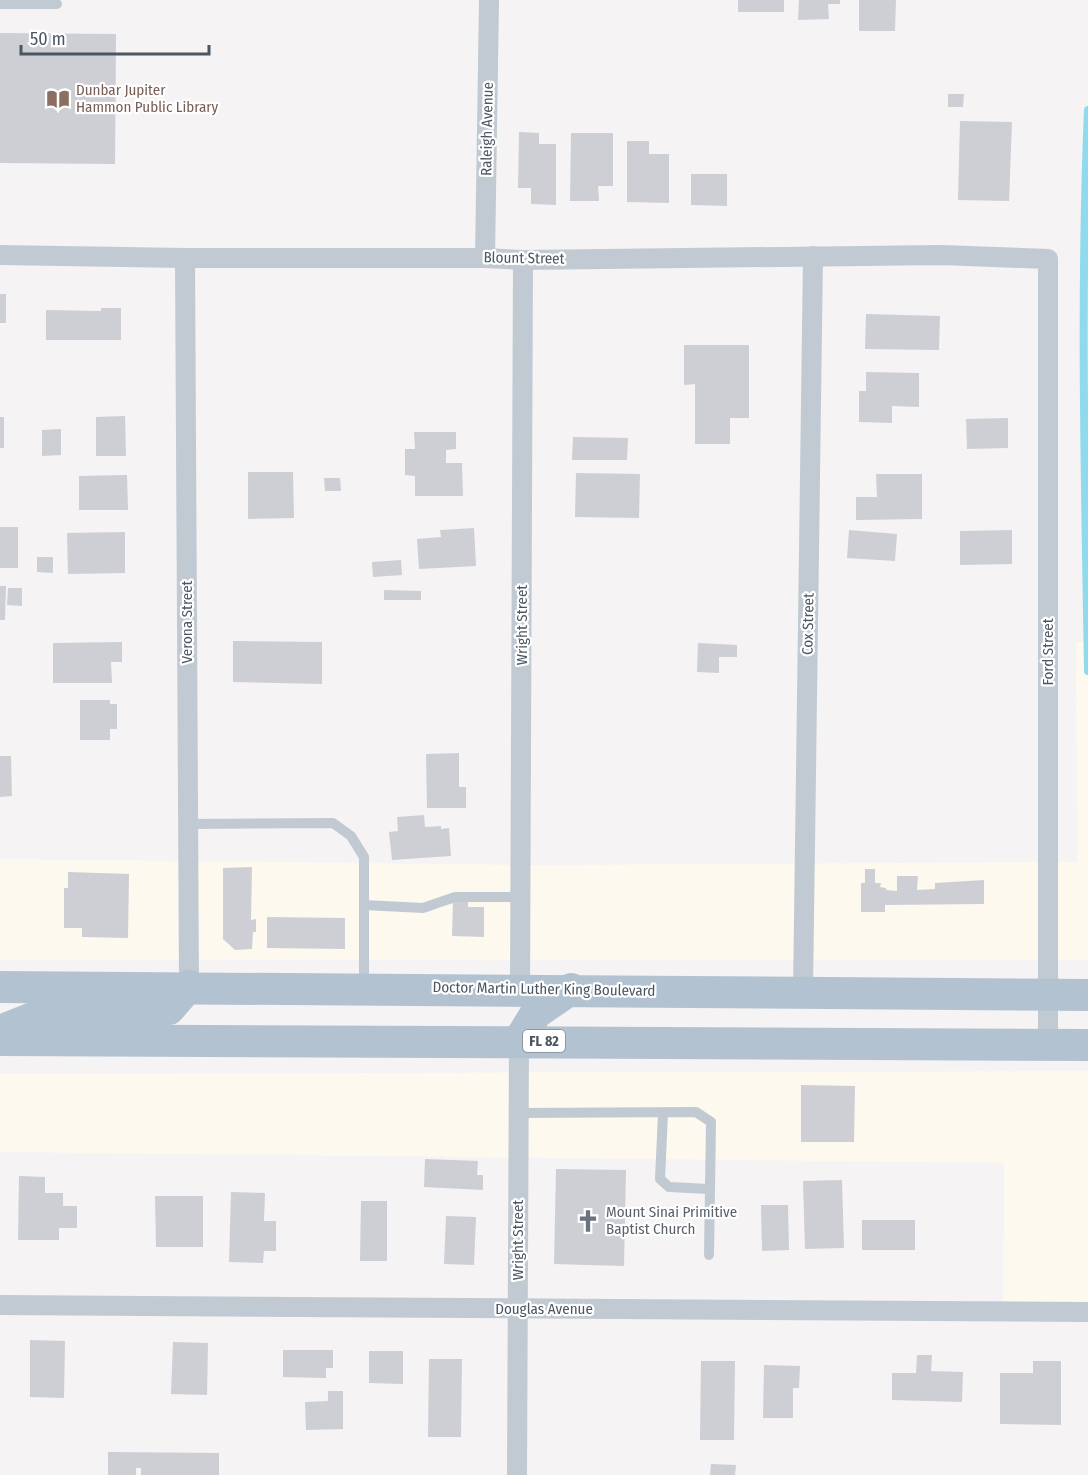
<svg xmlns="http://www.w3.org/2000/svg" width="1088" height="1475" viewBox="0 0 1088 1475" font-family="'Fira Sans Condensed',sans-serif">
	<style>
		.commercial { fill: #fdf9ef }
		.lines { fill: none; stroke-linecap: round; stroke-linejoin: round }
		.stream { stroke: #90daee; stroke-width: 8 }
		.building { fill: #cdcfd5 }
		.lane { stroke: #c1cad2; stroke-width: 10 }
		.street { stroke: #c1cad2; stroke-width: 20 }
		.primary { stroke: #b3c2d1; stroke-width: 32 }
		.labels { text-anchor: middle; stroke-width: 4.5; stroke-linejoin: round; paint-order: stroke }
		.shield { fill: #fff; stroke: #808990; stroke-width: 1.5 }
		.shield-label { font-size: 14px; font-weight: bold; fill: #4a5661 }
		.education-label { font-size: 15px; fill: #785e54; stroke: #fff; text-anchor: start }
		.street-label { font-size: 15px; fill: #4a5661; stroke: #fff }
		.worship-label { font-size: 15px; fill: #5b616d; stroke: #fff; text-anchor: start }
	</style>
	<rect width="100%" height="100%" fill="#f5f3f3"/>
	<g class="commercial">
		<path d="M1076 642H1088V960H0V859L539 865 1077 862Z"/>
		<path d="M1088 1071V1310L1003 1309 1004 1163 0 1152V1074Z"/>
	</g>
	<g class="lines">
		<path class="stream" d="M1088 110C1080 297 1085 484 1088 671"/>
	</g>
	<g class="building">
		<rect x="738" y="0" width="46" height="12"/>
		<path d="M799 0H840V4H828L829 19 798 20Z"/>
		<path d="M859 0H896L895 31H859Z"/>
		<path d="M0 33 116 34 115 164 0 163Z"/>
		<path d="M948 94H964L963 107H948Z"/>
		<path d="M960 121 1012 122 1009 201 958 200Z"/>
		<path d="M519 132 539 133V144H556V205L531 204V188H518Z"/>
		<path d="M571 133H613V186H598L599 201H570Z"/>
		<path d="M627 141H649V154H669V203L627 202Z"/>
		<path d="M691 174H727V206L691 205Z"/>
		<rect x="0" y="294" width="6" height="29"/>
		<path d="M101 308H121V340H46V310L101 311Z"/>
		<path d="M866 314 940 316 939 350 865 349Z"/>
		<path d="M684 345H749V418H730V444H695V384L684 385Z"/>
		<path d="M866 372 919 373V407L892 406V423L859 422V391H866Z"/>
		<path d="M125 416 126 456H96V417Z"/>
		<rect x="0" y="417" width="4" height="31"/>
		<path d="M1008 418V448L967 449 966 419Z"/>
		<path d="M61 429V455L42 456V430Z"/>
		<path d="M414 432H456V449L446 450V463H462L463 496H415V476L405 475V449H415Z"/>
		<path d="M573 437 628 438 627 460H572Z"/>
		<path d="M248 472H293L294 518 248 519Z"/>
		<path d="M576 473 640 474 639 518 575 517Z"/>
		<path d="M876 474H922V519L856 520V497H877Z"/>
		<path d="M127 475 128 510H79V476Z"/>
		<path d="M324 478H340L341 491H325Z"/>
		<rect x="0" y="527" width="18" height="41"/>
		<path d="M474 528 476 566 419 569 417 539 441 537 440 530Z"/>
		<path d="M849 530 897 534 895 561 847 558Z"/>
		<path d="M1012 530V564L960 565V531Z"/>
		<path d="M125 532V573L68 574 67 533Z"/>
		<path d="M37 557H53V573L37 572Z"/>
		<path d="M401 560 402 575 373 577 372 562Z"/>
		<path d="M0 586H6L5 620H0Z"/>
		<path d="M8 588H22V606L7 605Z"/>
		<path d="M384 590 421 591V600H384Z"/>
		<path d="M233 641 322 642V684L233 682Z"/>
		<path d="M122 642V662H111L112 683H53V643Z"/>
		<path d="M698 643 737 645V657H719V673L697 672Z"/>
		<path d="M80 700H110V704H117V729H110V740H80Z"/>
		<path d="M459 753V787H466V808H427L426 754Z"/>
		<path d="M0 756H11L12 796 0 797Z"/>
		<path d="M424 815 425 827 441 826V829L449 828 451 856 392 860 389 832 398 831 397 817Z"/>
		<path d="M252 867 251 920 256 919V932H253L252 949 235 950 223 939V868Z"/>
		<path d="M865 869H875V883H881L880 887 886 888V890L897 891V876H918L917 890 935 889V883L984 880V904L885 905V912H861V883H865Z"/>
		<path d="M68 872 129 874 128 938 82 937V928H64V888H68Z"/>
		<path d="M453 901H468V907H484V937L452 936Z"/>
		<path d="M267 917 345 918V949L267 948Z"/>
		<path d="M801 1085 855 1086 854 1142H801Z"/>
		<path d="M425 1159 478 1161 477 1175H483V1190L424 1187Z"/>
		<path d="M556 1169 626 1170 624 1266 554 1264Z"/>
		<path d="M19 1176 45 1177V1193H63V1206H77V1228H59V1240H18Z"/>
		<path d="M842 1180 844 1248 805 1249 803 1181Z"/>
		<path d="M231 1192 265 1193 264 1221H276V1251H264L263 1263 229 1262Z"/>
		<path d="M155 1196H203V1247H156Z"/>
		<path d="M361 1201H387V1261H360Z"/>
		<path d="M761 1205H788L789 1250 762 1251Z"/>
		<path d="M446 1216 476 1217 474 1265 444 1264Z"/>
		<rect x="862" y="1220" width="53" height="30"/>
		<path d="M30 1340 65 1341 64 1398 30 1397Z"/>
		<path d="M173 1342 208 1343 207 1395 171 1394Z"/>
		<path d="M283 1350H333V1368H326V1378L283 1377Z"/>
		<path d="M369 1351H403V1384L369 1383Z"/>
		<path d="M917 1355H932L931 1371 963 1372 962 1402 892 1400V1373H916Z"/>
		<path d="M429 1359H462L461 1437H428Z"/>
		<path d="M701 1361H735L734 1440H700Z"/>
		<path d="M1033 1361H1061V1425L1000 1424V1373H1033Z"/>
		<path d="M764 1365 800 1366 799 1388H793V1418H763Z"/>
		<path d="M328 1391H343V1429L306 1430 305 1402 328 1401Z"/>
		<path d="M108 1452 219 1453V1475H141V1468H136V1475H108Z"/>
		<path d="M711 1464 736 1465 735 1475H710Z"/>
	</g>
	<g class="lines">
		<g class="lane">
			<path d="M0 4H57"/>
			<path d="M189 824 333 823 351 836 364 857V987"/>
			<path d="M364 905 423 908 455 897H521"/>
			<path d="M519 1113 696 1112 711 1122 709 1255"/>
			<path d="M663 1114 660 1179 669 1187 709 1189"/>
		</g>
		<g class="street">
			<path d="M0 255 185 258H485L523 260 941 255 1048 259V1045"/>
			<path d="M185 258 189 986"/>
			<path d="M485 258 489 0"/>
			<path d="M520 989 523 260"/>
			<path d="M803 992 813 256"/>
			<path d="M0 1305 1088 1312"/>
			<path d="M517 1475 519 1041"/>
		</g>
		<g class="primary">
			<path d="M0 987 1088 995"/>
			<path d="M0 1031 38 1016 169 1009 189 986"/>
			<path d="M0 1040 1088 1045"/>
			<path d="M519 1041 536 1013 571 989"/>
		</g>
	</g>
	<defs>
		<g id="library-bare" transform="scale(1.8)"><path d="M-6-4Q-3-5.5-.7-3.5V5Q-3 3-6 4ZM6-4Q3-5.5 .7-3.5V5Q3 3 6 4Z" fill="#8d6e63" stroke="#fff" stroke-width="2.5" paint-order="stroke"/></g>
		<g id="church-bare" transform="scale(1.8)"><path d="M-1.2-6h2.4v3.5h3.3v2.4h-3.3V6h-2.4V-.1h-3.3v-2.4h3.3Z" fill="#6b7280" stroke="#fff" stroke-width="2.5" paint-order="stroke"/></g>
	</defs>
	<g fill-rule="evenodd">
		<use href="#library-bare" x="58" y="99"/>
		<use href="#church-bare" x="588" y="1221"/>
	</g>
	<g class="labels">
		<rect class="shield" x="523" y="1030" width="42" height="22" rx="4.5"/>
		<g class="shield-label">
			<text x="544" y="1046">FL 82</text>
		</g>
		<g class="education-label">
			<text x="76" y="95">Dunbar Jupiter<tspan x="76" dy="17">Hammon Public Library</tspan></text>
		</g>
		<g class="street-label">
			<text transform="translate(487 129) rotate(-89)" y="5">Raleigh Avenue</text>
			<text transform="translate(524 258) rotate(1)" y="5">Blount Street</text>
			<text transform="translate(187 622) rotate(-90)" y="5">Verona Street</text>
			<text transform="translate(808 624) rotate(-89)" y="5">Cox Street</text>
			<text transform="translate(522 625) rotate(-90)" y="5">Wright Street</text>
			<text transform="translate(1048 652) rotate(-90)" y="5">Ford Street</text>
			<text transform="translate(544 989) rotate(1)" y="5">Doctor Martin Luther King Boulevard</text>
			<text transform="translate(518 1240) rotate(-90)" y="5">Wright Street</text>
			<text x="544" y="1314">Douglas Avenue</text>
		</g>
		<g class="worship-label">
			<text x="606" y="1217">Mount Sinai Primitive<tspan x="606" dy="17">Baptist Church</tspan></text>
		</g>
	</g>
	<path d="M21 45v9h188v-9" fill="none" stroke="#4a5661" stroke-width="3"/>
	<text x="30" y="45" font-size="18" fill="#4a5661" stroke="#ffffff" stroke-width="4.5" paint-order="stroke">50 m</text>
</svg>
